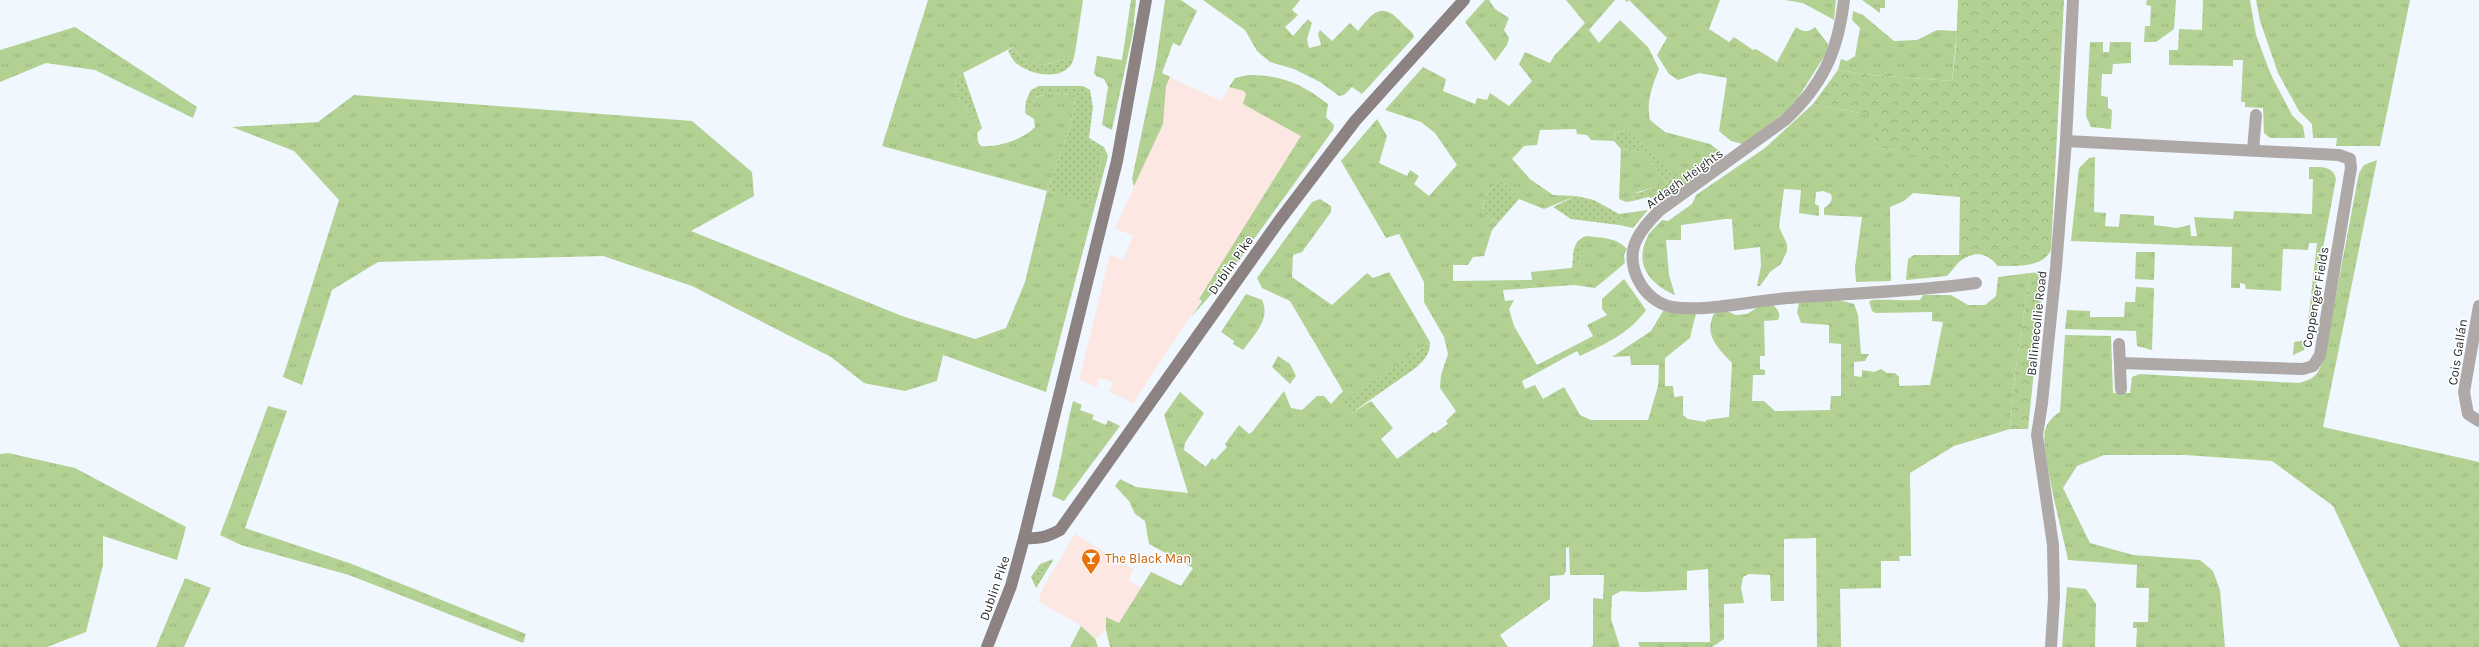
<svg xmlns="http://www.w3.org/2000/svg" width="2479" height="647" viewBox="0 0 2479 647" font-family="Karla,sans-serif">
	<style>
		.commercial { fill: #fce7e3 }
		.grass { fill: url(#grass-tufts) }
		.forest { fill: url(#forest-crowns) }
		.garden { fill: url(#garden-dots) }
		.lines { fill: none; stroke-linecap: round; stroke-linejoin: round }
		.street { stroke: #aea8a7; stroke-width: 12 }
		.secondary { stroke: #8b8281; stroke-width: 12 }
		.labels { text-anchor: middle; stroke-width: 3; stroke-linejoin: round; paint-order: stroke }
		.street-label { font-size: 13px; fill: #262a2d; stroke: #fff }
		.food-label { font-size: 13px; fill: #c56008; stroke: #fff; text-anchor: start }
	</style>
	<defs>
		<pattern id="grass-tufts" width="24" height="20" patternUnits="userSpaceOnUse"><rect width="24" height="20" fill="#b2d192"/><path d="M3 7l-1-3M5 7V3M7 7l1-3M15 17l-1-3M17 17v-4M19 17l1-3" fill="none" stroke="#99b47e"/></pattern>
		<pattern id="forest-crowns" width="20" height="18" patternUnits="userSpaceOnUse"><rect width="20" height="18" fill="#b2d192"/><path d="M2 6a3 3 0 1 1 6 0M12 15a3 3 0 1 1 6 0" fill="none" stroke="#99b47e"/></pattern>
		<pattern id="garden-dots" width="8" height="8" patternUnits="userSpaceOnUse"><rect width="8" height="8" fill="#b2d192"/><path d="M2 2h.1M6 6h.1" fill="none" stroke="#99b47e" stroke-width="1.8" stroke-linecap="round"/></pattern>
	</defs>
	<rect width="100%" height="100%" fill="#f0f7ff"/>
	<g class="commercial">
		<path d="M1155 70 1221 101 1235 78 1321 124 1159 363 1134 403 1109 392 1113 382 1099 378 1097 387 1079 380 1110 254 1123 260 1133 236 1115 228 1134 187 1132 179Z"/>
		<path d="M1075 534 1134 569 1128 580 1141 588 1119 624 1107 617 1106 630 1095 639 1081 626 1038 601 1044 586Z"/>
	</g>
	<g class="grass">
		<path d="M928 0H1083L1075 53C1053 67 1030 71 1013 47L963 73 955 81 959 101 982 128 977 133 978 142 981 146C998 148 1024 139 1035 127L1034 119 1025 113 1035 97 1052 93 1076 95 1070 128 1047 191 1091 202 1104 147 1108 156 1046 392 943 355 937 381 905 391 864 383 831 357 692 286 603 256 378 262 332 290 302 385 283 377 339 200 294 151 232 127 318 122 354 95 692 121 752 172 754 196 691 231 902 316 975 339 1006 328 1025 282 1047 191 882 146Z"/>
		<path d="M1131 0H1136L1133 32 1113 125 1112 130 1102 125 1108 87 1104 79 1096 76 1094 73 1097 56 1122 60Z"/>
		<path d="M1165 0H1181L1197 11 1180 46 1173 43 1162 73 1170 77 1166 86 1163 124 1134 186 1132 179 1155 70Z"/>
		<path d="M1203 0H1300L1292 10 1298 15 1285 27 1293 36 1308 19 1312 23 1307 39 1309 48 1321 45 1318 34 1320 30 1332 41 1350 23 1358 31C1373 12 1382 1 1402 23 1406 28 1413 31 1414 37L1362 94 1352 87 1344 95 1339 96 1320 82 1294 69 1270 62 1257 51 1245 30Z"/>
		<path d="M1485 0H1489L1495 9 1509 18 1504 30 1509 38 1507 45 1495 61 1465 22Z"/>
		<path d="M1566 0H1615L1589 30 1599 43 1620 20 1648 47 1659 69C1652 87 1646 101 1650 120L1665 132 1710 144 1718 150 1720 161 1684 186 1627 130 1616 132 1614 141 1591 140 1587 135 1577 134 1576 129 1540 130 1537 145 1524 146 1512 159 1530 179 1553 195 1576 196 1544 209 1519 199 1501 180C1488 189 1483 197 1483 213L1498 223 1492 230 1484 256 1473 257 1468 265H1453V281L1532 280 1531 272 1571 268 1580 264 1579 259 1586 247V236C1602 238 1616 237 1627 249L1624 255 1625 263 1595 288 1574 285 1503 290 1505 301 1514 300 1509 309 1514 326 1537 365 1593 336 1587 325 1607 315 1602 309V299L1624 279 1646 310C1630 333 1605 344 1580 356L1577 351 1522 381 1525 389 1535 385 1543 399 1564 387 1580 415 1591 420H1648L1658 386 1659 365H1631L1630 356 1612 357 1651 331 1663 311 1696 313 1690 338 1665 358V386H1673L1674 397 1683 396V415L1688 419 1706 422V420L1729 417 1732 363C1716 346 1703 335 1715 311L1725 310 1736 315 1747 314 1758 307 1773 305C1778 310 1781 313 1778 320L1764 321 1765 356H1760V369L1765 370V375H1753L1752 401H1764L1775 411 1830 410 1831 396H1841V344L1829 343V325L1801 323 1797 312 1799 303 1839 300 1854 304 1858 315 1861 354H1869L1865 361 1854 362V376L1862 377V370L1874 372 1881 369 1887 373H1895L1899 377V386L1930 385 1943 322 1932 321V312L1875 313 1872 311 1869 302 1872 300C1889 299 1902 301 1920 300L1923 295H1951L1968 305H1985L1996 296 1998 277 2030 273 2015 373 2010 429 1954 446 1910 473 1911 556H1899L1900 561H1881V588L1840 589 1841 647H1817L1816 538 1784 539V601H1771L1770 575 1749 574 1743 577 1741 588 1744 603 1724 604V639L1712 647H1640L1638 642H1710L1708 569 1687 571V590L1645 592 1621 591 1612 596 1611 619 1620 647H1591L1593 645V598L1603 599 1604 575H1570L1569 547 1566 548V571L1564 575 1550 576V599L1500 635 1508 647H1110L1106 630V617L1119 623 1151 572 1181 586 1193 568 1149 544 1145 521 1135 514 1129 501 1115 486 1120 479 1136 487 1188 493 1164 415 1180 392 1204 413 1185 443 1184 450 1206 467 1212 458 1215 460 1227 447 1225 444 1239 425 1249 434 1252 432 1284 391 1291 408 1302 410 1317 396H1324L1331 404 1343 391 1290 301 1262 288 1257 278 1312 202 1320 199 1331 206V212L1302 252 1293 255 1292 277 1332 305 1367 273 1373 278 1389 272 1430 342 1343 403 1350 414 1371 401 1393 428 1381 439 1397 459 1433 432 1435 433 1448 424 1446 421 1456 411 1440 388 1441 375 1448 354 1444 337 1424 302V282L1399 234 1386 238 1341 161 1377 119 1387 136 1379 163 1407 176 1410 170 1419 176 1414 184 1429 196 1457 165 1435 133 1421 122 1385 110 1423 67 1446 79 1443 91 1475 104 1477 98 1487 100 1490 93 1509 106 1532 81 1519 64 1525 52 1550 63 1554 56 1585 23Z"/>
		<path d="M1625 0H1720L1709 29 1729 42 1734 37 1753 50 1756 49 1777 62 1796 27C1803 32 1808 33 1815 27L1828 44 1827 52 1796 101 1784 113 1743 144 1731 141 1719 131 1727 78 1699 73 1678 80 1669 74 1657 55 1667 38 1629 0 1627 2Z"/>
		<path d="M1785 0H1836L1834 20 1803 3Z"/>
		<path d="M1862 0H1885V8H1880V13Z"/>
		<path d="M2147 0H2176L2174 29 2156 42H2144L2145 26H2150L2151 6 2146 5Z"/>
		<path d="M2203 0H2250L2256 35 2271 75 2292 115 2303 126 2305 138H2270L2264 133 2263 108 2245 107V102H2241L2243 60H2233V66L2169 65V50H2178L2179 29 2202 30Z"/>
		<path d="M2256 0H2410L2380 146H2336L2337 138H2313L2312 124 2299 111 2278 73 2260 21Z"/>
		<path d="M1853 11 1863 15 1894 41 1917 40 1937 30 1957 31 1952 81 1871 75 1838 70 1841 59 1847 61 1855 56 1860 28 1852 20Z"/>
		<path d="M75 27 197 107 193 118 95 70 46 63 0 82V50Z"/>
		<path d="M2090 42H2103V52H2109L2110 42H2131V63L2113 64 2112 74H2102L2101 96 2108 97V108L2112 110 2111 129 2091 127 2086 116Z"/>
		<path d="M1248 75C1281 75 1301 83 1328 104L1326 117 1334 125 1333 130 1225 279 1191 317 1202 301 1199 299 1301 136 1243 104 1246 94 1244 91 1229 87 1235 78Z"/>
		<path d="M1813 104 1865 114H1881L1873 147 1895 150 1944 163 1960 197 1913 193 1904 201 1890 207 1891 281 1856 282 1855 268 1862 217 1824 215V208C1830 204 1833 201 1831 194L1823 191 1816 192 1815 204 1819 206V216L1799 213 1801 190 1784 189 1779 227 1787 244V251L1781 264 1770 272 1760 286H1757L1761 266 1760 247 1734 250 1732 219H1725L1681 225V240H1666L1669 275 1675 295C1650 284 1633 264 1648 236 1651 230 1658 225 1662 220L1668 221 1692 204 1696 195 1765 148Z"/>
		<path d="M1621 149 1642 152 1668 183C1657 189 1645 188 1634 194L1633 201 1626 202 1619 199Z"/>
		<path d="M2095 157 2094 212 2106 213 2105 226 2119 227 2120 214 2154 216V225L2177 228 2190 225 2191 236H2197L2194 217 2233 219 2234 211 2312 214 2313 179H2309V167C2320 167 2333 165 2336 179L2304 350 2293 355 2294 342 2306 340 2317 243H2309L2308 250 2283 249 2281 291 2246 289 2245 284 2240 283V288H2231L2232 247 2071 241 2079 168 2089 158Z"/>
		<path d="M2377 160 2323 427 2479 462V647H2400L2333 506 2272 461 2185 455H2104L2077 466 2063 488 2090 543 2133 555 2200 560 2213 571 2220 590 2225 647H2136L2137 628H2133V622H2148L2149 588H2136L2137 565 2068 560C2063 535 2040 449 2045 430 2048 421 2053 416 2060 412L2065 335 2111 336 2113 393H2130L2132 377 2140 374 2299 383C2319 378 2319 371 2325 353L2359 173 2364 165Z"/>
		<path d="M1648 210 1633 228 1619 225V214Z"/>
		<path d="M2136 252H2155L2154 280 2135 279Z"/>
		<path d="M1914 255H1959V262L1947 276 1906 280 1908 259Z"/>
		<path d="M2136 287 2154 288 2152 350 2137 346 2136 331 2065 329 2067 310 2090 311V317H2124L2125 302H2135Z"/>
		<path d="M1246 294 1262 300C1271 319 1254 335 1243 350L1233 344 1234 341 1221 332Z"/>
		<path d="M1278 356 1290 364 1296 376 1290 384 1272 367Z"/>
		<path d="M1073 401 1082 405 1080 410 1094 415 1092 419 1106 425 1108 420 1120 426 1064 501 1052 496C1061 464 1065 433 1073 401Z"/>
		<path d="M268 406 287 411 245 528 352 564 526 634 523 643 349 575 241 545 220 535Z"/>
		<path d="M8 453 75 468 186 527 177 560 103 536V565L86 632 47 647H0V454Z"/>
		<path d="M185 578 211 588 184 647H156Z"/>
		<path d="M2067 587 2086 589 2096 604 2095 647H2062Z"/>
		<path d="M1081 626 1095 639 1098 647H1070Z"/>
	</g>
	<g class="forest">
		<path d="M1958 0H2064L2051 250C2043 268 2015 266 1998 266 1985 251 1974 251 1959 262L1960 197 1944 164 1895 150 1873 147 1880 114H1865L1813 104 1838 70 1871 75 1952 81 1956 47Z"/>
		<path d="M2044 272 2028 429H2010L2015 373 2030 273Z"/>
	</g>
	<g class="garden">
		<path d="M1013 47C1030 71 1053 67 1075 53 1074 56 1073 62 1071 65 1059 81 1030 74 1017 64 1013 61 1010 55 1008 51Z"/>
		<path d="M963 73 982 128 959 101 955 81Z"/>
		<path d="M1039 86H1083L1090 90 1093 107 1089 138 1104 147 1091 203 1047 191 1070 128 1076 95 1052 93 1035 97 1025 113 1026 101 1031 90Z"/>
		<path d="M1627 130 1684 186 1662 201 1648 197 1633 201 1634 194 1668 183 1642 152 1621 149 1614 141 1616 132Z"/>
		<path d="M1501 180 1519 199 1498 223 1483 213C1483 197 1488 189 1501 180Z"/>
		<path d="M1576 196 1594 200 1619 214V225L1571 219 1553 207Z"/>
		<path d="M1586 236V247L1579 259 1580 264 1572 268C1574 254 1571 242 1586 236Z"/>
		<path d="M1430 342C1430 354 1425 359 1417 367L1350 414 1342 403Z"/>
		<path d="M1054 559 1036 588 1031 577 1040 564Z"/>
	</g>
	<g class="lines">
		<g class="street">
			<path d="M1844 0C1838 51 1823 85 1785 120L1659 211C1651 219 1642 228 1637 239 1623 265 1644 302 1672 307 1705 312 1753 301 1787 298 1850 293 1913 292 1976 283"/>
			<path d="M2066 141 2339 155 2350 159 2351 168 2320 355 2313 366 2303 369 2120 363"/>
			<path d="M2253 150 2256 115"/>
			<path d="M2479 306 2464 392 2468 414 2479 421"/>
			<path d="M2119 344 2121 389"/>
			<path d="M2051 647 2054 598 2053 545 2037 435 2042 403 2056 267 2066 141 2073 0"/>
		</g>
		<g class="secondary">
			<path d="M1024 538C1039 539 1047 537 1060 530L1279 221 1355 121 1464 0"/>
			<path d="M987 647 1011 586 1024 538 1117 161 1146 0"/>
		</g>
	</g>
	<defs>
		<g id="bar-pin" transform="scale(1)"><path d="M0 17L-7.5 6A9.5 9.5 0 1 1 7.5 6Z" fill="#e8710a" stroke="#fff"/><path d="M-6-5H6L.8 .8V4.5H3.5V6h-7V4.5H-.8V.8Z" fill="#fff"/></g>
	</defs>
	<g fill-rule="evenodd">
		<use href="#bar-pin" x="1091" y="558"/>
	</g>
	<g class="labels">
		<g class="street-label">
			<text transform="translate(1684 178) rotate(-36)" y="5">Ardagh Heights</text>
			<text transform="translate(1230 265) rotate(-55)" y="5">Dublin Pike</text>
			<text transform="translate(2315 297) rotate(-80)" y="5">Coppenger Fields</text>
			<text transform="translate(2036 323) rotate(-84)" y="5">Ballinecollie Road</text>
			<text transform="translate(2457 352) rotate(-81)" y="5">Cois Gallán</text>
			<text transform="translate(994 588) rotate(-71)" y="5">Dublin Pike</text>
		</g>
		<g class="food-label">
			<text x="1105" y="563">The Black Man</text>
		</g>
	</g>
</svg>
